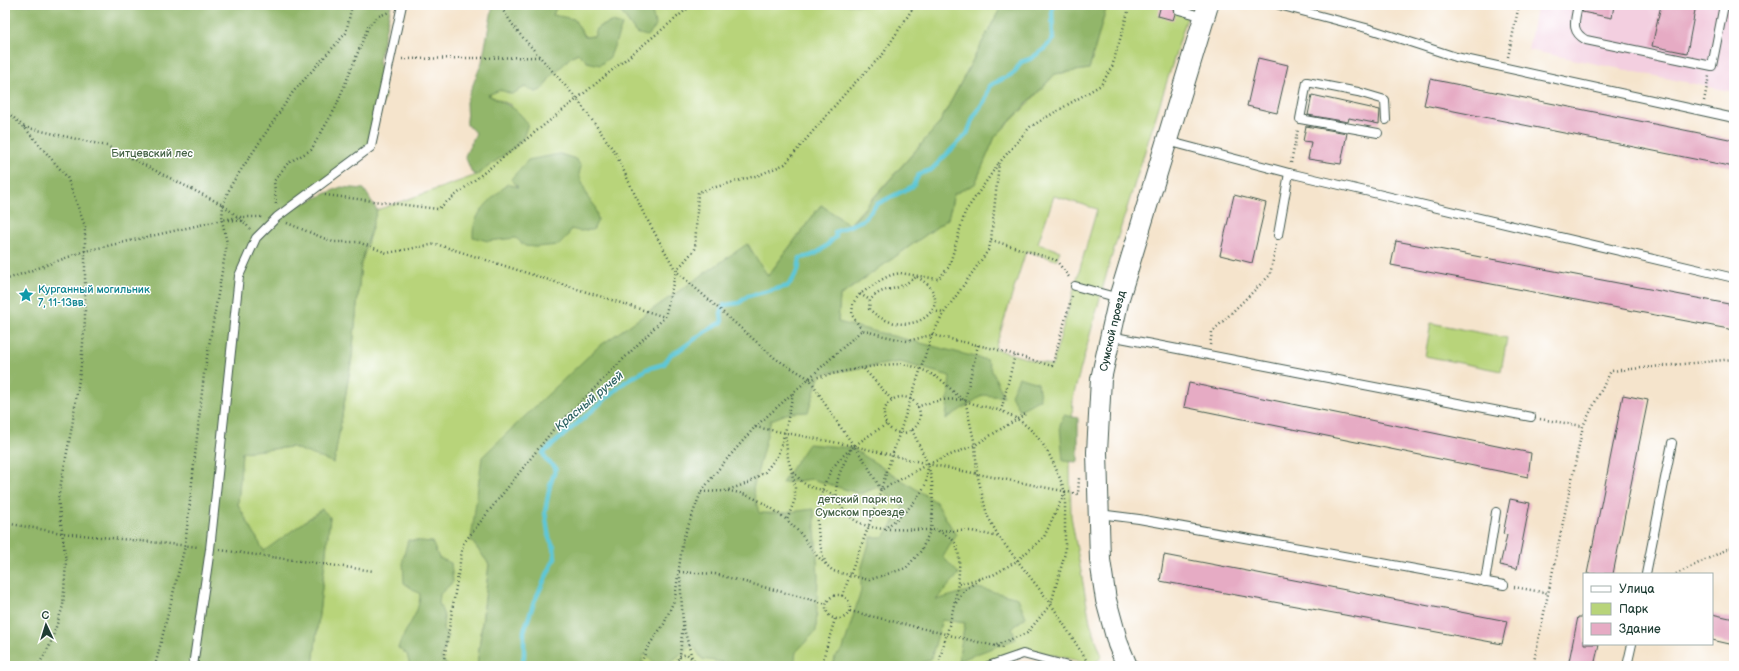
<svg xmlns="http://www.w3.org/2000/svg" width="1739" height="671" viewBox="0 0 1739 671" font-family="'Balsamiq Sans',sans-serif">
	<style>
		.built { fill: #f3cfe0 }
		.green { fill: #b8d47a; stroke: #6c8857; fill-rule: evenodd }
		.forest { fill: #92b66a; stroke: #587a4f }
		.lines { fill: none; stroke-linecap: round; stroke-linejoin: round }
		.stream { stroke: #5dc7d8; stroke-width: 4.5 }
		.building { fill: #e6abc4 }
		.service-casing { stroke: #3f564b; stroke-width: 10 }
		.tertiary-casing { stroke: #3f564b; stroke-width: 22 }
		.path { stroke: #3f564b; stroke-width: 2.5; stroke-dasharray: 1 3; stroke-linecap: butt }
		.service { stroke: #fff; stroke-width: 8 }
		.tertiary { stroke: #fff; stroke-width: 20 }
		.labels { text-anchor: middle; stroke-width: 3; stroke-linejoin: round; paint-order: stroke }
		.park-label { font-size: 11px; fill: #456346; stroke: #fff }
		.culture-label { font-size: 11px; fill: #0d838f; stroke: #fff; text-anchor: start }
		.street-label { font-size: 11px; fill: #1f3d34; stroke: #fff }
		.water-label { font-size: 12px; font-style: italic; fill: #326665; stroke: #fff }
	</style>
	<rect width="100%" height="100%" fill="#fff"/>
	<filter id="ink" filterUnits="userSpaceOnUse"><feTurbulence type="fractalNoise" baseFrequency=".025" numOctaves="2"/><feDisplacementMap in="SourceGraphic" scale="8" xChannelSelector="R" yChannelSelector="G"/><feConvolveMatrix kernelMatrix="1 2 1 2 8 2 1 2 1" color-interpolation-filters="sRGB"/></filter>
	<filter id="wash" filterUnits="userSpaceOnUse"><feTurbulence type="fractalNoise" baseFrequency=".012" numOctaves="4" result="noise"/><feDisplacementMap in="SourceGraphic" scale="16" xChannelSelector="R" yChannelSelector="G"/><feGaussianBlur stdDeviation="0.9" result="paint"/><feColorMatrix in="noise" values="0 0 0 0 0 0 0 0 0 0 0 0 0 0 0 0 0 1.4 0 .05"/><feComposite in="paint" operator="in"/></filter>
	<g filter="url(#wash)">
		<rect width="100%" height="100%" fill="#f5e4cc"/>
		<path class="built" d="M1537 5H1734V92L1528 50Z"/>
		<g class="green">
			<path d="M557 5H616L636 33 652 12 650 5H1002L939 124 849 225 821 205 767 277 748 244 471 540 489 564 477 666H313L330 517 322 509 264 552 238 505 242 452 292 447 334 462 352 357 361 264 377 210 477 175 516 146 511 105 488 95 500 89 512 94 525 87 536 92 543 89C549 78 551 76 561 67 568 61 567 58 578 53L587 62 622 25 612 22 599 27 594 36 585 37C578 24 567 18 553 15Z"/>
			<path d="M1107 5H1191L1109 265 1073 397 1070 468 1071 516 1090 622 1102 657 1093 664 1031 650 977 666H617L644 515 838 322 840 296 948 219 954 194 975 183 995 137 1023 109 1055 74 1089 69ZM1054 196 1097 209 1052 366 995 349 1026 251 1056 260 1060 251 1038 243Z"/>
			<path d="M1431 323 1507 338 1501 371 1425 356Z"/>
		</g>
		<g class="forest">
			<path d="M5 5H391L379 60 385 95 369 145 297 206 341 187 364 189 377 210 361 264 352 357 334 463 292 447 242 452 238 505 264 551 322 509 330 517 313 666H5Z"/>
			<path d="M493 5H557L553 15 574 19 585 37 594 36 598 27 612 22 622 25 610 57 600 65 587 62 578 53C567 58 568 61 561 67 551 76 549 78 543 89L536 92 525 87 512 94 500 90 488 95C506 105 515 105 528 124L523 138 516 146 477 175 472 173 465 156 476 133 467 125 466 102 482 62Z"/>
			<path d="M616 5H650L656 26 647 36 636 33Z"/>
			<path d="M1002 5H1107L1089 69 1055 74 995 137 975 184 954 194 948 219 840 296 838 322 987 360 1004 397 983 395 946 419 950 376 900 362 820 374 808 412 789 413 771 420 753 489 759 513H782L814 509 818 576 816 631 796 652 794 666H726L721 662 702 659 693 645 665 666H658L644 654 641 666H477L489 564 471 540 482 457 598 347 747 244 768 276 821 205 850 225 939 124Z"/>
			<path d="M560 154 576 159 581 166 579 174 588 198 595 206 598 220 593 230 579 231 571 229 567 237 559 245 536 247 525 246 516 238 488 241 473 237C472 212 491 201 507 184L518 187 511 179 528 160Z"/>
			<path d="M1019 377 1038 383 1040 399 1020 410 1011 395Z"/>
			<path d="M1064 415 1078 418V462L1063 461 1060 425Z"/>
			<path d="M808 444 852 448 936 502 956 535 943 557 959 574 936 600 978 588 1018 598 1026 617 1012 628 1016 639 958 661 965 623 942 620 931 659 914 666H833L835 657 843 649 861 591V570L871 537H884L904 507 878 487 860 494 812 479 782 483Z"/>
			<path d="M408 540 432 542 439 558 451 563 453 582 440 594 439 603 444 616 443 630 448 637 441 658 448 666H410L407 654 398 648C404 629 420 615 420 594L404 583 403 559Z"/>
		</g>
		<g class="lines">
			<path class="stream" d="M522 666 524 655V631L534 602 555 558 554 547 549 538 545 512 550 485 556 468 546 460 543 453 625 382 647 369 664 364 671 354 678 351 706 331 722 322 721 313 724 305 739 303 748 296 788 286 798 271 800 258C818 256 824 248 836 236L835 232 863 220 877 204 913 186 919 174 931 170 967 134 974 116 985 100 989 86 1014 73 1021 62 1030 59 1043 50 1053 39 1052 9 1054 5"/>
		</g>
		<g id="blocks">
			<g class="building">
				<path d="M1161 5H1177L1174 9 1175 14 1173 20 1158 16Z"/>
				<path d="M1583 5H1614L1612 18 1582 12Z"/>
				<path d="M1661 5H1696L1687 53 1652 46Z"/>
				<path d="M1258 58 1288 65 1277 113 1247 106Z"/>
				<path d="M1430 79 1734 140V167L1424 105Z"/>
				<path d="M1312 95 1380 110 1379 124 1349 118 1348 122 1308 115Z"/>
				<path d="M1306 126 1347 133 1341 164 1308 159 1311 142 1303 141Z"/>
				<path d="M1234 195 1266 203 1252 263 1220 255Z"/>
				<path d="M1396 241 1734 305V330L1391 265Z"/>
				<path d="M1189 383 1531 453 1528 477 1184 407Z"/>
				<path d="M1623 395 1648 400 1613 574H1587Z"/>
				<path d="M1510 499 1530 503 1517 569 1500 565 1507 535 1503 534Z"/>
				<path d="M1164 555 1507 621 1502 644 1160 581Z"/>
				<path d="M1712 614 1734 619V645L1712 640Z"/>
				<path d="M1578 617H1584V644H1599L1594 666H1568Z"/>
			</g>
		</g>
	</g>
	<g filter="url(#ink)">
		<use href="#blocks" fill-opacity="0" stroke="#3f564b" stroke-width="1"/>
		<g class="lines">
			<g class="service-casing">
				<g id="service">
					<path d="M1279 5 1370 29 1456 57 1734 118"/>
					<path d="M1578 5C1575 21 1570 31 1586 40L1712 66 1724 5"/>
					<path d="M1179 10 1204 17"/>
					<path d="M1378 133 1300 119 1307 82 1358 92 1385 100 1386 120"/>
					<path d="M1167 141 1289 173 1734 278"/>
					<path d="M1278 235 1289 173"/>
					<path d="M1075 286 1119 298"/>
					<path d="M1110 336 1531 417"/>
					<path d="M1099 514 1139 519 1504 585"/>
					<path d="M1646 574 1672 443"/>
					<path d="M1485 582 1496 512"/>
					<path d="M193 666 210 549 239 276 256 238 277 217 371 147 402 5"/>
					<path d="M988 666 1023 654 1068 666"/>
					<path d="M1627 666 1632 644"/>
				</g>
			</g>
			<g class="tertiary-casing">
				<path id="tertiary" d="M1127 666 1118 644 1106 600 1100 560 1097 452 1101 379 1119 298 1208 5"/>
			</g>
			<g class="path">
				<path d="M499 5 518 32 577 99 615 152 643 212 676 271 776 359 810 379 830 412 866 463 881 490 928 464 975 445 1027 413"/>
				<path d="M1508 57 1519 5"/>
				<path d="M402 59 539 57"/>
				<path d="M1704 101 1709 76"/>
				<path d="M5 110 24 127 67 177 85 226V320L81 366 72 426 58 499 66 562 63 606 50 645 38 666"/>
				<path d="M24 127 107 146 223 205 243 221"/>
				<path d="M1291 163 1298 129"/>
				<path d="M325 195 438 209 577 99 692 5"/>
				<path d="M276 204 274 181 288 163 311 150 335 109 369 25 379 16 389 12"/>
				<path d="M229 220 243 221 250 229"/>
				<path d="M287 223 333 242H358L387 253 436 244 665 317"/>
				<path d="M991 240 1056 260 1069 277"/>
				<path d="M917 277C964 303 909 347 869 309L870 300C883 287 887 292 901 286 907 284 911 279 917 277Z"/>
				<path d="M5 280 85 251 222 220 239 217H262"/>
				<path d="M860 294 870 300"/>
				<path d="M933 311 944 313"/>
				<path d="M862 330 852 315 853 303 860 294 881 280 891 275 900 273 938 279 949 267 965 212 999 163"/>
				<path d="M978 345 965 400 975 445 977 473 987 515 999 537 1051 604 1090 666"/>
				<path d="M1210 345 1212 332 1270 275 1276 245"/>
				<path d="M864 369 892 400"/>
				<path d="M810 379C833 374 885 361 907 365 917 367 929 372 938 378 948 384 955 396 966 401 977 406 990 407 1001 411 1039 426 1052 456 1065 492"/>
				<circle cx="902" cy="415" r="18"/>
				<path d="M917 407C932 401 948 398 964 400"/>
				<path d="M1001 411 1015 355"/>
				<path d="M1540 419 1583 426"/>
				<path d="M755 427 793 393"/>
				<path d="M912 430 928 464 932 482 933 509 931 529 921 551 906 568 869 580 833 571 817 556 801 534 787 520 795 499V485L788 458 785 433 793 393 862 330 884 336 907 341 932 335 944 313 989 249 991 240 999 163 1030 127 1101 85 1112 67 1130 5"/>
				<path d="M791 468C797 476 802 484 811 487 819 490 824 489 832 494 836 498 840 504 843 509 854 523 866 527 884 529 900 517 916 504 925 485 927 480 927 472 928 466"/>
				<path d="M728 491C750 493 770 506 787 520"/>
				<path d="M701 492 725 491 748 483 765 472 778 455 784 435"/>
				<path d="M837 499C834 479 843 465 852 448"/>
				<path d="M5 523 62 533 199 547"/>
				<path d="M885 529 972 531 999 537"/>
				<path d="M220 550 374 571"/>
				<path d="M826 564C812 529 815 484 842 457 855 444 871 434 887 424"/>
				<path d="M679 572 715 574 827 604"/>
				<path d="M1676 574 1734 546"/>
				<path d="M959 584 993 575 1017 561 1044 537 1065 492V553L1051 604 1027 633 994 646"/>
				<path d="M1514 587 1548 593"/>
				<circle cx="838" cy="607" r="12"/>
				<path d="M842 596 868 528 932 335 995 349 1052 366 1072 296"/>
				<path d="M956 603 964 591 979 579"/>
				<path d="M850 611 1003 648"/>
				<path d="M683 625 692 658 699 666"/>
				<path d="M641 663 645 666"/>
				<path d="M155 666 185 546 204 374 227 243 222 220 223 205 231 185 293 92 346 33 352 5"/>
				<path d="M443 666 463 544 553 430 665 317 676 271 695 249 698 192 759 175 785 164 849 89 883 54 915 5"/>
				<path d="M640 666 647 648 664 624 675 598 683 539 701 492 721 466 755 427 854 446 928 464 1078 494 1079 478"/>
				<path d="M673 666 680 656 687 654 691 658"/>
				<path d="M679 666 683 623 680 577"/>
				<path d="M821 666 835 619"/>
				<path d="M935 666 938 665C945 639 970 564 954 541 950 537 941 533 936 529"/>
				<path d="M1533 666 1583 426 1611 371 1734 359"/>
			</g>
			<use href="#service" class="service"/>
			<use href="#tertiary" class="tertiary"/>
		</g>
	</g>
	<defs>
		<g id="sight-bare" transform="scale(1.2)"><path d="M0-6L1.8-2.2L6-1.7L2.9 1.2L3.7 5.4L0 3.3L-3.7 5.4L-2.9 1.2L-6-1.7L-1.8-2.2Z" fill="#0f9aa8" stroke="#fff" stroke-width="2.5" paint-order="stroke"/></g>
	</defs>
	<g fill-rule="evenodd">
		<use href="#sight-bare" x="26" y="295"/>
	</g>
	<g class="labels">
		<g class="park-label">
			<text x="152" y="157">Битцевский лес</text>
			<text x="860" y="503">детский парк на<tspan x="860" dy="13">Сумском проезде</tspan></text>
		</g>
		<g class="culture-label">
			<text x="38" y="293">Курганный могильник<tspan x="38" dy="13">7, 11-13вв.</tspan></text>
		</g>
		<g class="street-label">
			<text transform="translate(1112 331) rotate(-77)" y="4">Сумской проезд</text>
		</g>
		<g class="water-label">
			<text transform="translate(589 401) rotate(-40)" y="4">Красный ручей</text>
		</g>
	</g>
	<rect width="1739" height="671" fill="none" stroke="#fff" stroke-width="20"/>
	<rect x="1583" y="573" width="130" height="72" fill="#ffffff" stroke="#a5b1ae"/>
	<rect x="1591" y="586" width="20" height="6" fill="#ffffff" stroke="#a5b1ae"/>
	<text x="1619" y="593" font-size="12" fill="#1f3d34">Улица</text>
	<rect x="1591" y="603" width="20" height="12" fill="#b8d47a" stroke="#a5b1ae"/>
	<text x="1619" y="613" font-size="12" fill="#1f3d34">Парк</text>
	<rect x="1591" y="623" width="20" height="12" fill="#e6abc4" stroke="#a5b1ae"/>
	<text x="1619" y="633" font-size="12" fill="#1f3d34">Здание</text>
	<g transform="translate(46 625) rotate(356)" stroke="#ffffff" stroke-width="3" paint-order="stroke">
	<path d="M0-3L7 15L0 10L-7 15Z" fill="#1f3d34"/>
	<text y="-6" font-size="11" font-weight="bold" text-anchor="middle" fill="#1f3d34">С</text>
	</g>
</svg>
